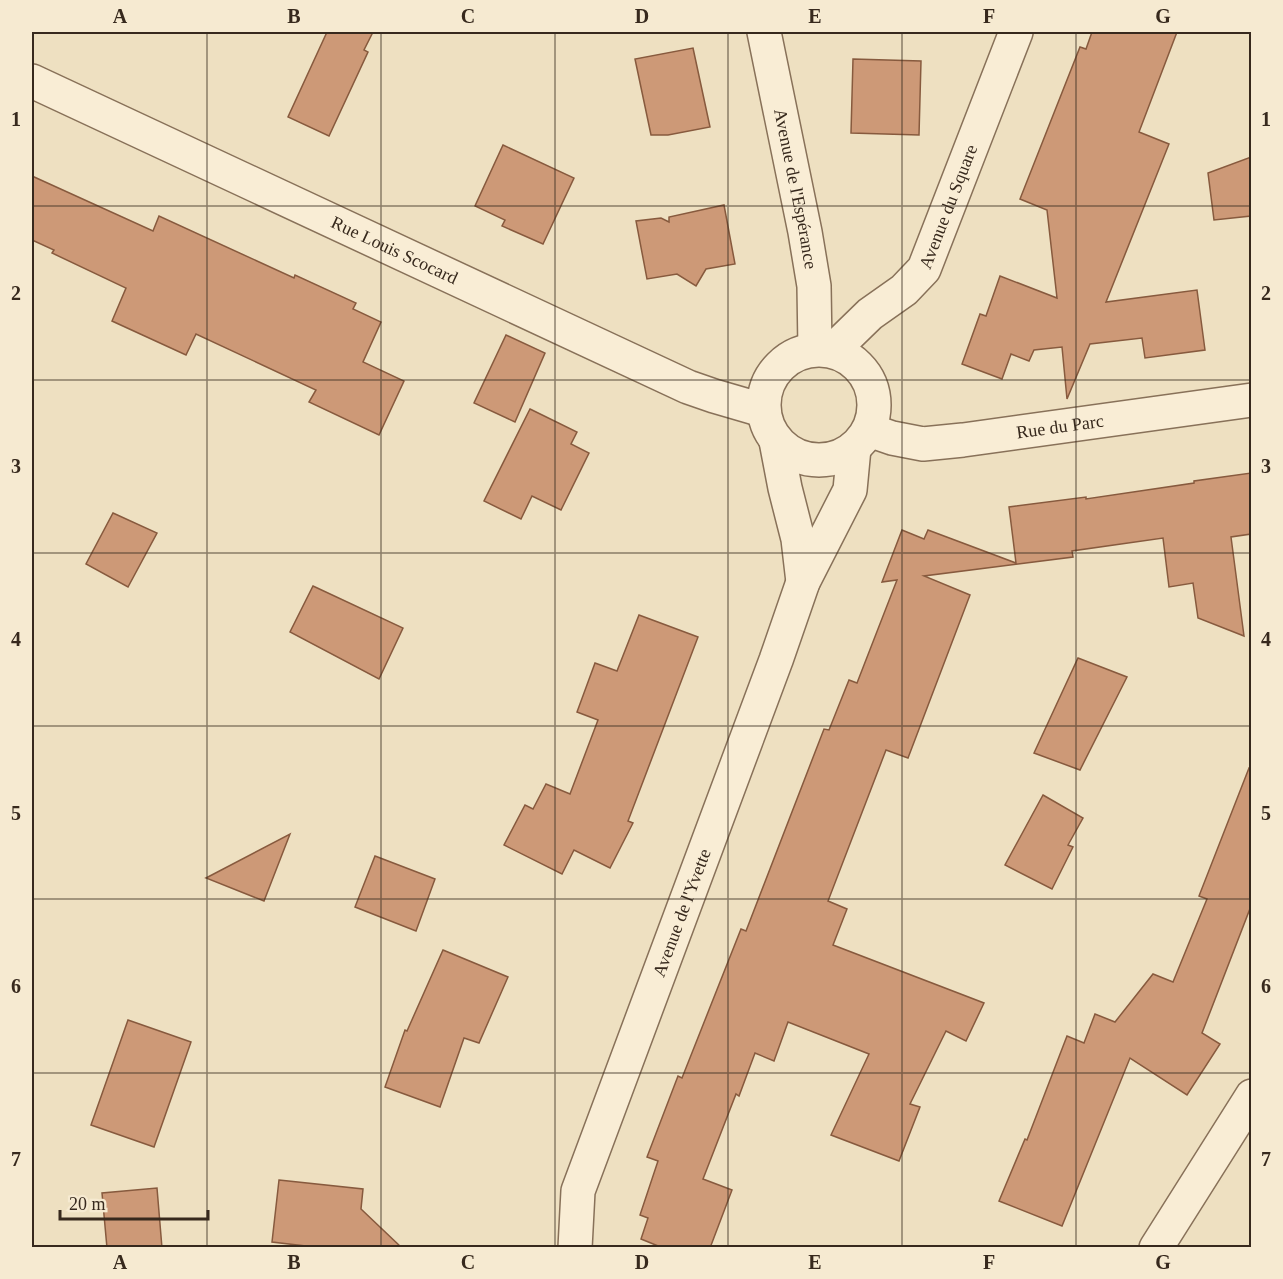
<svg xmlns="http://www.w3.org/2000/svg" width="1283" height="1279" viewBox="0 0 1283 1279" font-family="'Times New Roman',serif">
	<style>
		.building { fill: #cd9977; stroke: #875a3e; stroke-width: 1.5 }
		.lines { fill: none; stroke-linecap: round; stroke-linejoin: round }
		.minor-casing { stroke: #887159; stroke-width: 36 }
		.tertiary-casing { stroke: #887159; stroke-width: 36 }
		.minor { stroke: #f9edd5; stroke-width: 33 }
		.tertiary { stroke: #f9edd5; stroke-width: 33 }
		.grid { fill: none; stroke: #37291d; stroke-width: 1.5; stroke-opacity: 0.55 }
		.labels { text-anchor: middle; stroke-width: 4.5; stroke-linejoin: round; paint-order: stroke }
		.street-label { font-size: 18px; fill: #37291d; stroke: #f6ead1 }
		.neatline { fill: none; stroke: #37291d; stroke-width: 2 }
		.grid-label { font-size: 20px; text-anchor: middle; font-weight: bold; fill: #37291d }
	</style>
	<rect width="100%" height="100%" fill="#eee0c1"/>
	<g class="building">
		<path d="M327 32H373L364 50 368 52 329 136 288 117Z"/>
		<path d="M1092 32H1177L1139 132 1169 144 1106 302 1197 290 1205 350 1145 358 1142 338 1090 344 1067 399 1062 347 1034 350 1029 361 1011 354 1002 379 962 364 980 314 986 316 1000 276 1057 298 1047 210 1020 199 1080 47 1086 49Z"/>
		<path d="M693 48 710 127 668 135H651L635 59Z"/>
		<path d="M853 59 921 61 919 135 851 133Z"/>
		<path d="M503 145 574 178 543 244 502 226 505 220 475 206Z"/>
		<path d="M1251 157V216L1214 220 1208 173Z"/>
		<path d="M32 176 153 231 159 216 294 278 295 275 356 303 353 309 381 322 363 362 404 381 379 435 309 402 316 390 196 334 186 355 112 321 126 288 52 253 54 250 32 240Z"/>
		<path d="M724 205 735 264 706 269 696 286 677 274 647 279 636 221 661 218 669 222V217Z"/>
		<path d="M506 335 545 353 515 422 474 403Z"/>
		<path d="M530 409 577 432 571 444 589 453 561 510 532 496 521 519 484 501Z"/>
		<path d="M1251 473V534L1231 537 1244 636 1198 618 1193 583 1169 587 1163 538 1072 551 1073 557 924 576 970 595 908 758 886 750 828 901 847 909 833 945 984 1003 966 1041 946 1031 910 1104 920 1107 899 1161 831 1135 869 1054 788 1022 774 1061 755 1053 739 1096 736 1094 703 1179 732 1190 710 1248H663L641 1239 648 1218 640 1215 658 1161 647 1157 678 1076 682 1078 741 929 746 931 824 729 829 730 849 680 857 683 897 580 882 582 902 530 924 539 928 530 1016 563 1009 507 1086 497V499L1194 483V481Z"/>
		<path d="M113 513 157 533 128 587 86 564Z"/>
		<path d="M313 586 403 628 379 679 290 632Z"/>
		<path d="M639 615 698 637 628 821 633 823 610 868 574 850 562 874 504 845 525 805 533 809 546 784 570 794 598 720 577 712 595 663 617 671Z"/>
		<path d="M1078 658 1127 677 1080 770 1034 753Z"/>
		<path d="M1249 768 1251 769V906L1202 1033 1220 1044 1187 1095 1130 1058 1062 1226 999 1201 1025 1139 1027 1140 1067 1036 1084 1043 1095 1014 1115 1022 1153 974 1173 982 1207 899 1199 896Z"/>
		<path d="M1043 795 1083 818 1068 845 1073 847 1052 889 1005 865Z"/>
		<path d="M290 834 264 901 206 878Z"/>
		<path d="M375 856 435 879 416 931 355 907Z"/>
		<path d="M443 950 508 977 479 1043 464 1038 440 1107 385 1087 405 1030 407 1031Z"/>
		<path d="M128 1020 191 1042 154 1147 91 1125Z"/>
		<path d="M279 1180 363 1189 361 1209 402 1248H323L272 1242Z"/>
		<path d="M157 1188 162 1248H107L102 1193Z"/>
	</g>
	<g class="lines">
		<g class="minor-casing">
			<g id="minor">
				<path id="s1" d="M833 350 870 314 904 290 924 269 1016 32"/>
				<path d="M776 441 785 488 798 539 803 582"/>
				<path id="s2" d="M575 1248 578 1191 776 660 803 582 850 490 854 448"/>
				<path d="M1156 1248 1252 1096"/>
			</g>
		</g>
		<g class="tertiary-casing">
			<g id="tertiary">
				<path id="s3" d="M764 32 805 232 814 286 815 349"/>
				<path id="s4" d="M32 81 688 387 714 396 762 410"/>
				<circle cx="819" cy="405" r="55"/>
				<path id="s5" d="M869 430 892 438 923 444 963 440 1252 400"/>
			</g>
		</g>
		<use href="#minor" class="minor"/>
		<use href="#tertiary" class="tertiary"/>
	</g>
	<path class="grid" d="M207 32V1248M381 32V1248M555 32V1248M728 32V1248M902 32V1248M1076 32V1248M32 206H1252M32 380H1252M32 553H1252M32 726H1252M32 899H1252M32 1073H1252"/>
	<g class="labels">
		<g class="street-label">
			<text dy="6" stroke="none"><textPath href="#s3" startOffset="160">Avenue de l'Espérance</textPath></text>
			<text dy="6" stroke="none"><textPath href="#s1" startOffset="189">Avenue du Square</textPath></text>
			<text dy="6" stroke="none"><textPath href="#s4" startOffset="400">Rue Louis Scocard</textPath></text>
			<text dy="6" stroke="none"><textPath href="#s5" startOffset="194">Rue du Parc</textPath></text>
			<text dy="6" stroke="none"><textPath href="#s2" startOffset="354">Avenue de l'Yvette</textPath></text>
		</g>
	</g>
	<rect width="1283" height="1279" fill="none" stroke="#f6ead1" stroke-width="66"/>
	<path d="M60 1210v9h148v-9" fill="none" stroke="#37291d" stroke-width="3"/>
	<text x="69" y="1210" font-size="18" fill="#37291d" stroke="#f6ead1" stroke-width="4.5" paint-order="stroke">20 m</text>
	<rect x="33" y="33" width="1217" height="1213" class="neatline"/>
	<g class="grid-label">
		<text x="120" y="23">A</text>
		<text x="294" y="23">B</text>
		<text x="468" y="23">C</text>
		<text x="642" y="23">D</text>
		<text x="815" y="23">E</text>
		<text x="989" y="23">F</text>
		<text x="1163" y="23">G</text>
		<text x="16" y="126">1</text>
		<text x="1266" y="126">1</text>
		<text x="16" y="300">2</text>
		<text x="1266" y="300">2</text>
		<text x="16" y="473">3</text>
		<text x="1266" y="473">3</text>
		<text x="16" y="646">4</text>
		<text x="1266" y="646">4</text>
		<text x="16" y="820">5</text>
		<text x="1266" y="820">5</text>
		<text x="16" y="993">6</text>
		<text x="1266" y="993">6</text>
		<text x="16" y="1166">7</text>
		<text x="1266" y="1166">7</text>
		<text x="120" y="1269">A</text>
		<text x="294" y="1269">B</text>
		<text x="468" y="1269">C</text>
		<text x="642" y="1269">D</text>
		<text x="815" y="1269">E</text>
		<text x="989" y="1269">F</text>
		<text x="1163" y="1269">G</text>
	</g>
</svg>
